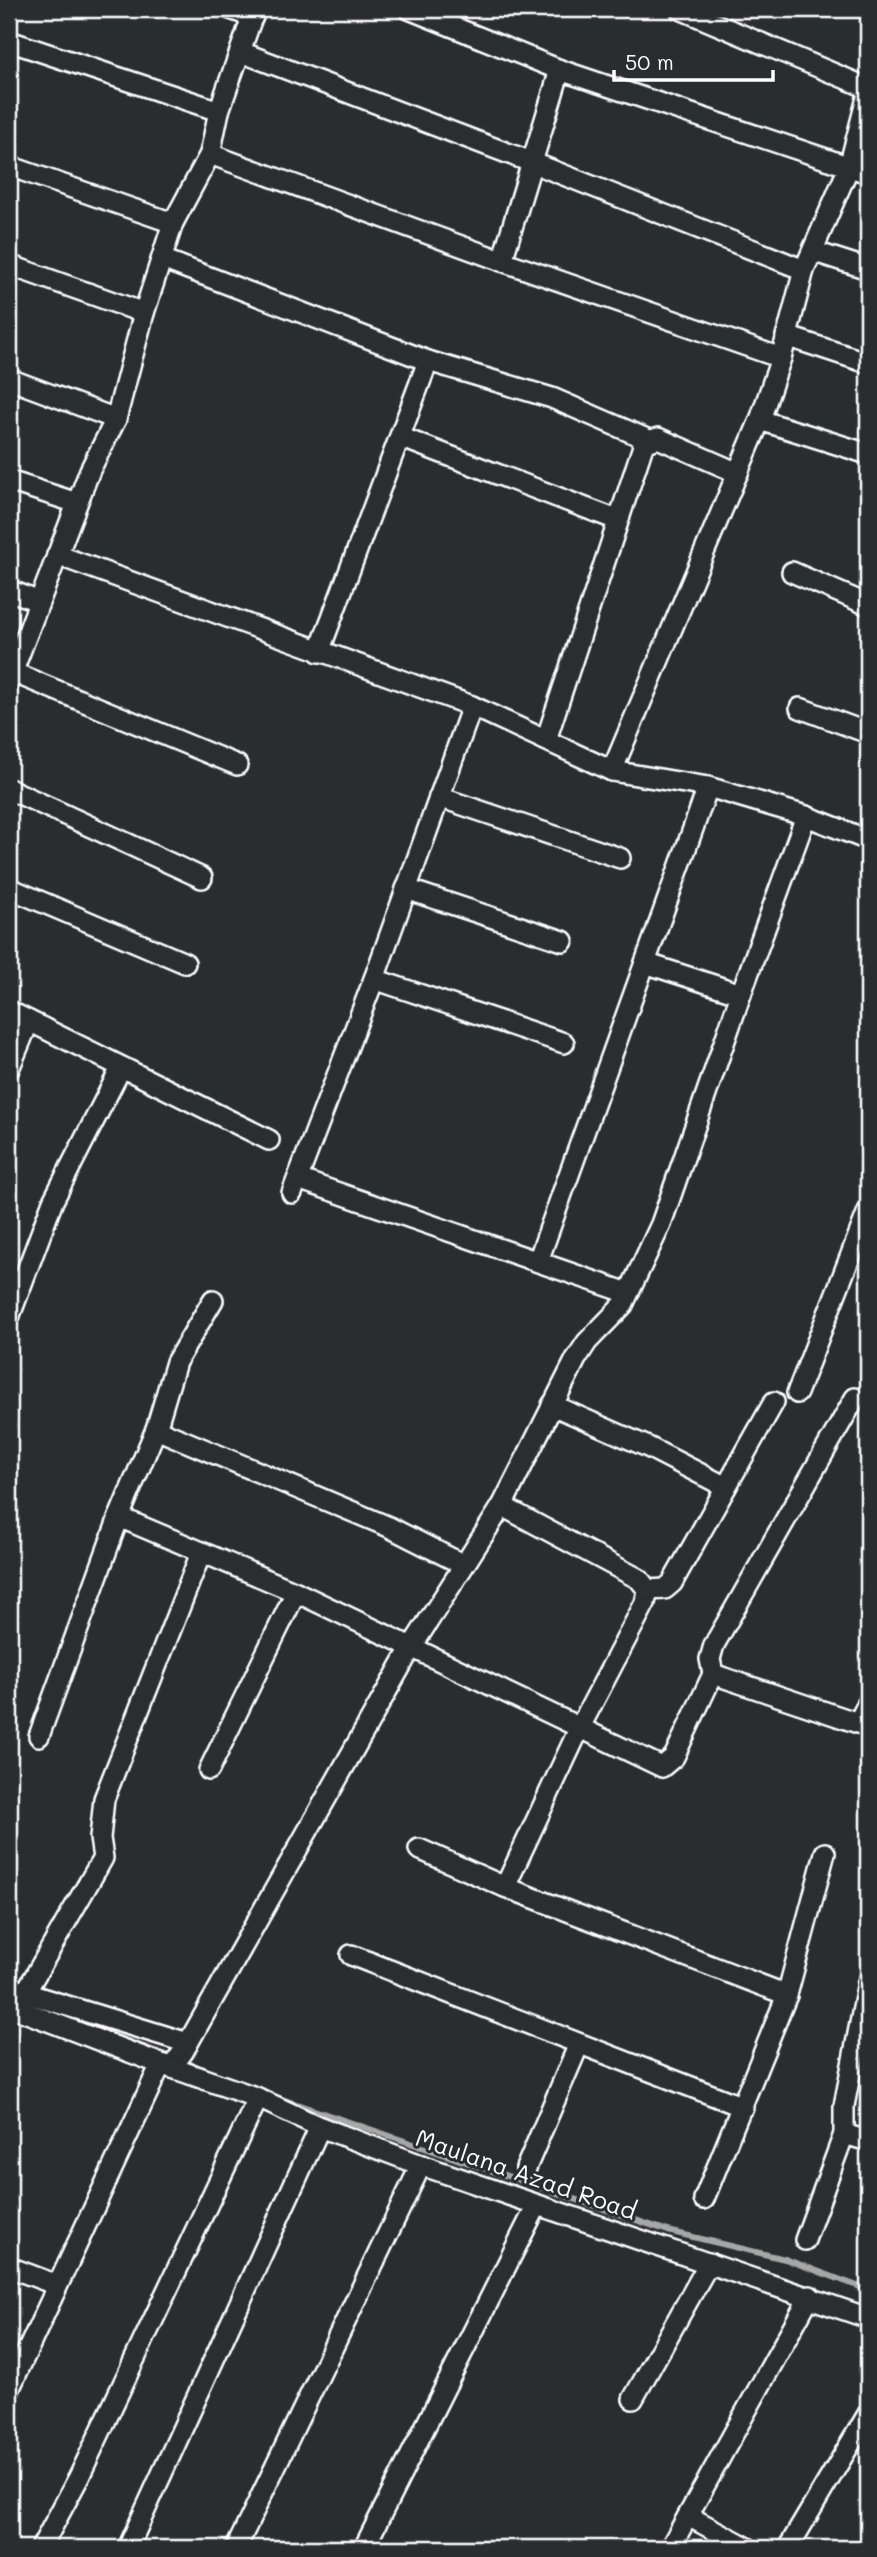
<svg xmlns="http://www.w3.org/2000/svg" width="877" height="2557" viewBox="0 0 877 2557" font-family="Mali,sans-serif">
	<style>
		.lines { fill: none; stroke-linecap: round; stroke-linejoin: round }
		.stream { stroke: #a6a7a7; stroke-width: 6 }
		.street-casing { stroke: #fff; stroke-width: 24 }
		.street { stroke: #2a2d2e; stroke-width: 19 }
		.labels { text-anchor: middle; stroke-width: 6; stroke-linejoin: round; paint-order: stroke }
		.street-label { font-size: 24px; fill: #fff; stroke: #2a2d2e }
	</style>
	<rect width="100%" height="100%" fill="#2a2d2e"/>
	<filter id="ink" filterUnits="userSpaceOnUse"><feTurbulence type="fractalNoise" baseFrequency=".0143" numOctaves="2"/><feDisplacementMap in="SourceGraphic" scale="14" xChannelSelector="R" yChannelSelector="G"/><feConvolveMatrix kernelMatrix="1 2 1 2 8 2 1 2 1" color-interpolation-filters="sRGB"/></filter>
	<g filter="url(#ink)">
		<g class="lines">
			<g class="stream">
				<path d="M106 2033 204 2069"/>
				<path d="M273 2096 668 2231 785 2259 868 2290"/>
			</g>
			<g class="street-casing">
				<g id="street">
					<path d="M230 9 253 17"/>
					<path d="M409 9 560 70 868 173"/>
					<path d="M680 9 868 88"/>
					<path d="M9 41 219 111"/>
					<path d="M241 52 531 162 804 270"/>
					<path d="M210 154 502 261 781 358"/>
					<path d="M9 166 173 223"/>
					<path d="M815 252 868 269"/>
					<path d="M162 259 428 361 552 398 649 440"/>
					<path d="M502 261 560 70"/>
					<path d="M9 265 144 313"/>
					<path d="M786 336 868 363"/>
					<path d="M9 379 116 419"/>
					<path d="M760 420 868 454"/>
					<path d="M400 437 617 520"/>
					<path d="M9 481 77 503"/>
					<path d="M57 555 472 706 374 979 292 1193"/>
					<path d="M792 572 868 605"/>
					<path d="M9 590 37 601"/>
					<path d="M319 652 428 361"/>
					<path d="M12 672 237 765"/>
					<path d="M9 681 90 470 116 419 144 313 173 223 210 154 219 111 255 9"/>
					<path d="M472 706 612 771 708 787 806 816 868 840"/>
					<path d="M800 708 868 733"/>
					<path d="M546 740 644 443 658 438 738 473"/>
					<path d="M612 771 760 420 781 358 804 270 849 167 868 94"/>
					<path d="M9 789 202 878"/>
					<path d="M439 797 620 858"/>
					<path d="M9 888 185 963"/>
					<path d="M406 889 563 941"/>
					<path d="M645 963 741 994 806 816"/>
					<path d="M374 979 564 1043"/>
					<path d="M9 1011 269 1140"/>
					<path d="M9 1069 29 1021"/>
					<path d="M298 1179 628 1293"/>
					<path d="M538 1261 708 787"/>
					<path d="M9 1318 53 1201 121 1068"/>
					<path d="M797 1393 868 1211"/>
					<path d="M552 1405 648 1447 726 1487"/>
					<path d="M156 1429 176 1362 213 1300"/>
					<path d="M502 1506 639 1579 648 1590 645 1603 580 1727 505 1887"/>
					<path d="M119 1517 156 1429 389 1527 462 1564"/>
					<path d="M648 1590 665 1589 672 1583 774 1402"/>
					<path d="M713 1674 858 1723"/>
					<path d="M868 1703 858 1723 868 1726"/>
					<path d="M39 1736 119 1517 296 1592 662 1767 674 1757 713 1674 710 1659 714 1645 855 1398"/>
					<path d="M209 1770 296 1592"/>
					<path d="M419 1849 505 1887 787 1995"/>
					<path d="M351 1955 743 2107"/>
					<path d="M9 1988 188 2043"/>
					<path d="M25 1993 103 1858 100 1838 104 1799 201 1553"/>
					<path d="M9 2006 161 2064"/>
					<path d="M171 2068 183 2052 411 1648 502 1506 576 1359 587 1342 623 1305 661 1224 741 994"/>
					<path d="M844 2134 868 2141"/>
					<path d="M526 2168 579 2044"/>
					<path d="M704 2199 787 1995 825 1853"/>
					<path d="M805 2240 844 2134V2106L868 1982"/>
					<path d="M9 2267 57 2285"/>
					<path d="M9 2390 161 2064 258 2098 320 2127 421 2165 868 2318"/>
					<path d="M633 2399 709 2263"/>
					<path d="M688 2516 748 2548"/>
					<path d="M41 2548 79 2477 258 2098"/>
					<path d="M128 2548 320 2127"/>
					<path d="M236 2548 421 2165"/>
					<path d="M364 2548 537 2205"/>
					<path d="M670 2548 810 2296"/>
					<path d="M788 2548 868 2414"/>
				</g>
			</g>
			<use href="#street" class="street"/>
		</g>
	</g>
	<g class="labels">
		<g class="street-label">
			<text transform="translate(526 2175) rotate(19)" y="8">Maulana Azad Road</text>
		</g>
	</g>
	<rect width="877" height="2557" fill="none" stroke="#2a2d2e" stroke-width="35"/>
	<rect x="18" y="18" width="842" height="2522" fill="none" stroke="#fff" stroke-width="2.5" filter="url(#ink)"/>
	<path d="M614 70v10h159v-10" fill="none" stroke="#ffffff" stroke-width="3.5"/>
	<text x="625" y="70" font-size="21" fill="#ffffff" stroke="#2a2d2e" stroke-width="5" paint-order="stroke">50 m</text>
</svg>
